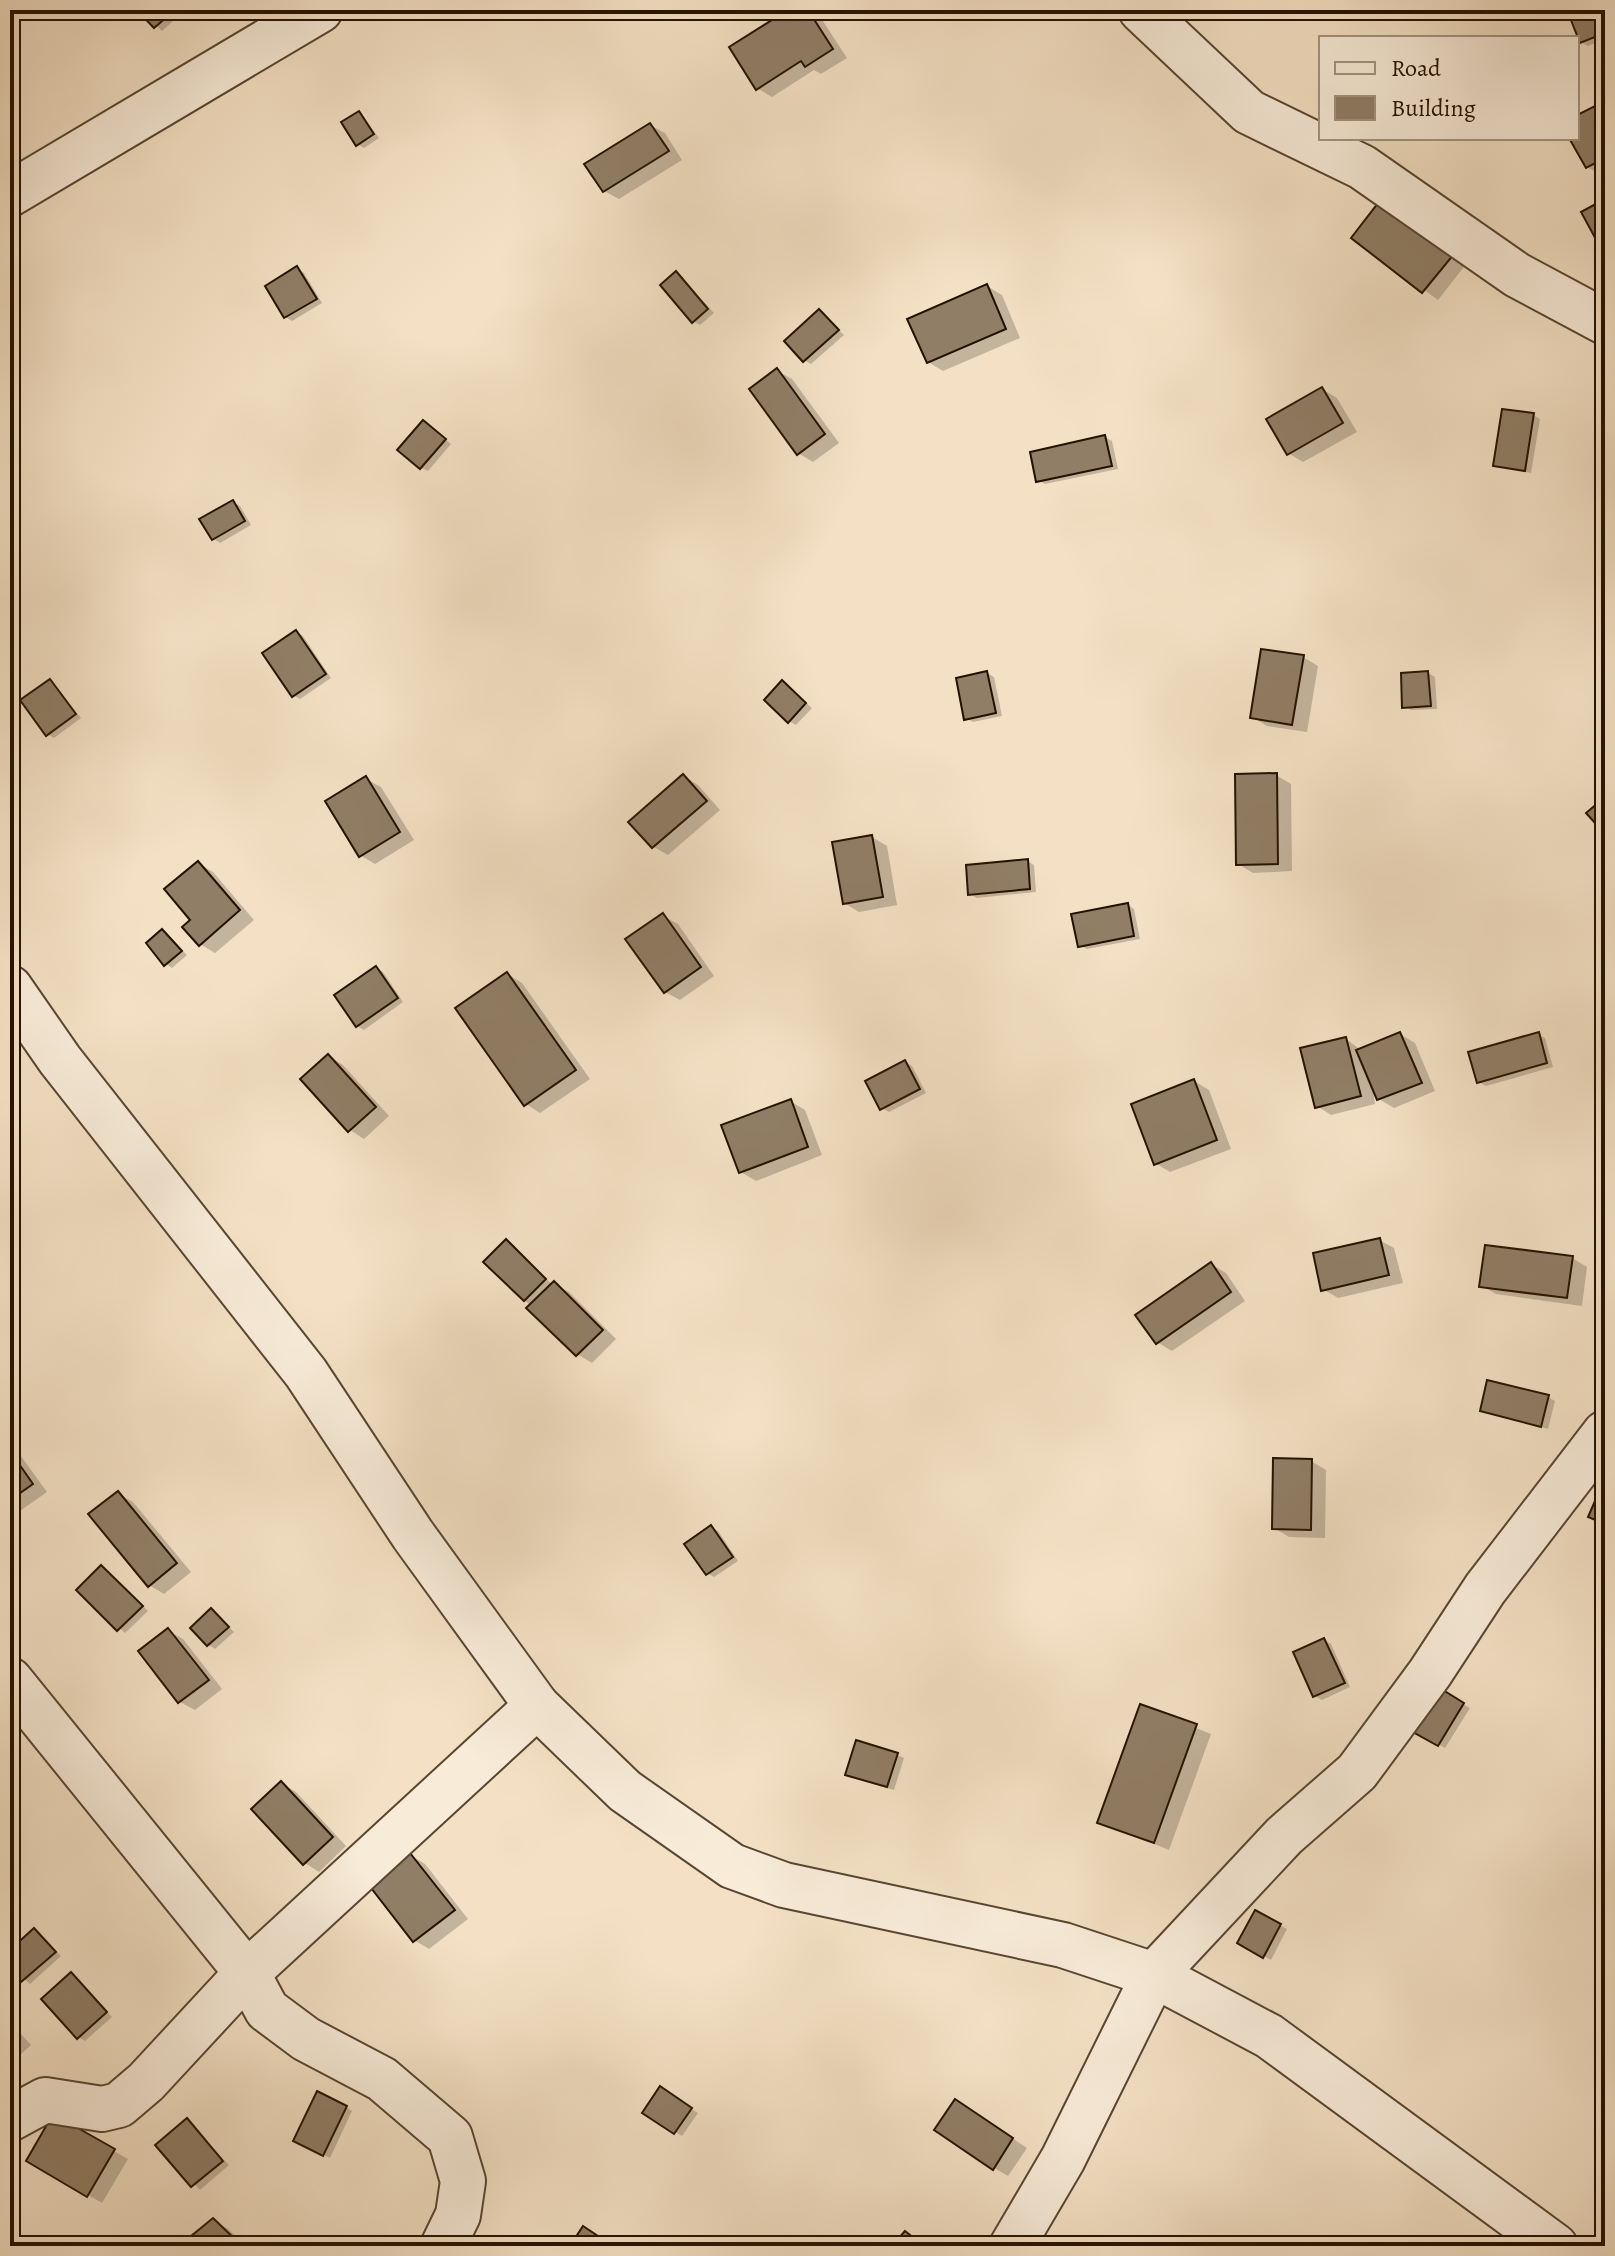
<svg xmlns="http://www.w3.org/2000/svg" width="1615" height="2256" viewBox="0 0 1615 2256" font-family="Alegreya,serif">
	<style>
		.shadow { fill: #0003 }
		.building { fill: #907e66; stroke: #241200; stroke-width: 2 }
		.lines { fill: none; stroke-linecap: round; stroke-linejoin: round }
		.minor-casing { stroke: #584631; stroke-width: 48 }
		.minor { stroke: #f8ecd9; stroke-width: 44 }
	</style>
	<rect width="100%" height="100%" fill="#f4e1c5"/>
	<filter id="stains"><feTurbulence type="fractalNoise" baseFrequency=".0025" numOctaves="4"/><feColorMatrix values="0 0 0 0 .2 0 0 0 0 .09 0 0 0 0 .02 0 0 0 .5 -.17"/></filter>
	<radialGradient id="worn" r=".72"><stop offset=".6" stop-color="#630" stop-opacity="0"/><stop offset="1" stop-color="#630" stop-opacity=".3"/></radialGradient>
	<g class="shadow">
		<path d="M140 10H165L174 20 162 31Z"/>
		<path d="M792 10 817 12 847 58 821 74 814 70 772 97 757 88Z"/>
		<path d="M1569 10H1601L1605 39 1588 46 1581 42Z"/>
		<path d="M1597 107 1605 113V165L1594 171 1587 167 1571 138H1577V117Z"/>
		<path d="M359 113 379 138 364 148 357 144Z"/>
		<path d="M650 125 665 133 682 160 619 199 604 191Z"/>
		<path d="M1383 201 1467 263 1438 300 1354 238Z"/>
		<path d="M297 269 304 273 322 303 292 321 285 317Z"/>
		<path d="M677 273 714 313 700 325 693 321Z"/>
		<path d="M987 286 1002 295 1020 338 943 371 928 362Z"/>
		<path d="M820 312 844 335 811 364 804 360Z"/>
		<path d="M777 371 792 379 839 443 813 462 798 453Z"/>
		<path d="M1322 389 1337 398 1357 432 1303 462 1288 453Z"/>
		<path d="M1533 415 1540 419 1531 473 1495 465Z"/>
		<path d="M430 426 451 444 428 471 421 468Z"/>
		<path d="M1105 437 1112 441 1118 469 1045 484 1038 480Z"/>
		<path d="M233 502 240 506 251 525 220 543 214 539Z"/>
		<path d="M297 632 303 636 331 678 300 699 293 695Z"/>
		<path d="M1303 657 1318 666 1307 732 1267 726 1252 717Z"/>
		<path d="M987 673 994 677 1002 716 973 722 966 718Z"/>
		<path d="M1428 673 1435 677 1437 709 1411 710 1404 706Z"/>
		<path d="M50 681 81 718 54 738 47 734Z"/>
		<path d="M783 683 812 708 796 725 789 721Z"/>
		<path d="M1276 775 1291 784 1292 871 1253 873 1238 864Z"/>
		<path d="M683 776 698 785 720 810 668 855 654 847 631 822Z"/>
		<path d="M366 779 381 787 414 840 375 864 360 855Z"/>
		<path d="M872 837 887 846 897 905 859 912 844 903Z"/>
		<path d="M1027 861 1034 865 1036 892 977 898 970 894Z"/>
		<path d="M198 863 213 872 254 920 215 953 200 944 192 920Z"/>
		<path d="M1128 905 1134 909 1140 939 1087 949 1080 945Z"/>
		<path d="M663 916 678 924 714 976 680 1000 665 992Z"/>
		<path d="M163 931 187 955 172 968 166 964Z"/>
		<path d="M376 968 383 972 403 1002 364 1030 357 1026Z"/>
		<path d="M507 974 522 983 590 1079 540 1113 526 1104Z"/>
		<path d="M1400 1034 1415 1043 1435 1091 1394 1108 1379 1099 1372 1083 1375 1104 1331 1115 1317 1106 1346 1039 1361 1050Z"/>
		<path d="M1539 1035 1545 1038 1553 1067 1486 1086 1479 1082Z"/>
		<path d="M329 1056 343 1065 389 1116 364 1139 350 1130Z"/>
		<path d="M905 1062 912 1066 926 1093 889 1112 882 1108Z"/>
		<path d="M1194 1081 1209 1090 1231 1149 1170 1172 1155 1163Z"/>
		<path d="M790 1101 805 1110 822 1155 756 1181 741 1172Z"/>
		<path d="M1379 1240 1394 1248 1403 1283 1338 1298 1323 1289Z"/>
		<path d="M506 1242 553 1285 569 1292 616 1339 592 1363 577 1354 525 1300Z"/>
		<path d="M1572 1258 1587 1267 1582 1306 1496 1294 1482 1286Z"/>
		<path d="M1211 1264 1226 1273 1245 1301 1172 1351 1157 1342Z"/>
		<path d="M1548 1397 1555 1401 1548 1429 1482 1410Z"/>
		<path d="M10 1441 47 1492 10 1518Z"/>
		<path d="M1311 1461 1326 1470 1325 1538 1289 1537 1274 1528Z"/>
		<path d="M118 1494 133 1502 191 1572 164 1594 149 1585Z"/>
		<path d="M711 1527 718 1531 738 1561 714 1577 707 1573Z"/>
		<path d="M101 1567 148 1611 125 1633 79 1590Z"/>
		<path d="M212 1611 234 1632 215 1649 209 1645Z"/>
		<path d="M168 1631 183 1639 222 1689 195 1710 180 1702 141 1651Z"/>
		<path d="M1324 1640 1331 1644 1350 1687 1322 1700 1315 1696Z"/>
		<path d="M1431 1685 1470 1708 1445 1748 1406 1726Z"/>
		<path d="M1141 1706 1211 1734 1169 1850 1100 1822Z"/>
		<path d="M897 1755 904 1758 894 1790 854 1778Z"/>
		<path d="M281 1783 296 1792 346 1846 319 1872 305 1863Z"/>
		<path d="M410 1855 425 1864 468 1919 429 1949 414 1940Z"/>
		<path d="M10 1911 21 1924 10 1932Z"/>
		<path d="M1256 1912 1287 1929 1271 1960 1239 1942Z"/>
		<path d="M35 1930 61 1956 30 1984 10 1966V1952Z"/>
		<path d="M71 1975 112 2017 85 2041 78 2037Z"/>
		<path d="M10 2022 31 2045 10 2064Z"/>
		<path d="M660 2089 698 2113 682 2136 645 2112Z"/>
		<path d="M346 2107 352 2111 330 2158 302 2144Z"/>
		<path d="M970 2110 1027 2148 1008 2176 994 2168Z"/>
		<path d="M54 2117 128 2159 102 2203 28 2160Z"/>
		<path d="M187 2121 229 2165 200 2190 158 2145Z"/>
		<path d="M213 2220 228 2229 246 2246H194Z"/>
	</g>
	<g class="building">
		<path d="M137 10H164L169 15 154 28Z"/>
		<path d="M788 10H808L833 49 805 67 801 61 756 90 729 47Z"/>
		<path d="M1567 10H1596L1605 33 1580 43Z"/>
		<path d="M1597 105 1605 120V158L1586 168 1569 138H1577V115Z"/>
		<path d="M359 111 374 134 356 146 341 122Z"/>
		<path d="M650 123 669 151 603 192 584 164Z"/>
		<path d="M1382 198 1454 254 1422 293 1351 238Z"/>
		<path d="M1605 199V256L1581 212Z"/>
		<path d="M297 266 317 299 284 318 265 286Z"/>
		<path d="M676 271 708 309 692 323 660 285Z"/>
		<path d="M987 284 1006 329 927 363 907 319Z"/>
		<path d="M819 309 839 330 803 362 784 341Z"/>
		<path d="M777 368 825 434 797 455 749 389Z"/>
		<path d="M1322 387 1343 423 1287 455 1266 419Z"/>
		<path d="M1502 409 1534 413 1525 471 1493 466Z"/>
		<path d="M423 420 446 439 420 469 397 450Z"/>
		<path d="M1105 435 1112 466 1036 482 1030 452Z"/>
		<path d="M233 500 245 521 212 540 199 519Z"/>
		<path d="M296 630 326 674 292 697 262 653Z"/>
		<path d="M1261 649 1304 655 1292 725 1250 718Z"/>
		<path d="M987 671 996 713 964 720 956 678Z"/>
		<path d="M1428 671 1431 706 1402 708 1401 673Z"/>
		<path d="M50 679 76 714 46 736 20 700Z"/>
		<path d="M782 680 806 703 788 723 764 700Z"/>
		<path d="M1277 773 1278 864 1236 865 1235 774Z"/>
		<path d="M683 774 707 801 652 848 628 822Z"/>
		<path d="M366 776 400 832 359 857 325 801Z"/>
		<path d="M1605 797V834L1586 813Z"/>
		<path d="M872 835 883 897 843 904 832 842Z"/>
		<path d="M1028 859 1030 889 968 895 966 865Z"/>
		<path d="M198 861 240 910 199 946 182 927 190 920 164 889Z"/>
		<path d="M1128 903 1134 936 1078 947 1071 914Z"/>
		<path d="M663 913 701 967 664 993 625 939Z"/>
		<path d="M162 929 182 951 164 966 146 943Z"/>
		<path d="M376 966 398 998 356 1027 334 995Z"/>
		<path d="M507 972 576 1070 524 1106 455 1008Z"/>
		<path d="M1400 1032 1422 1083 1377 1100 1356 1050Z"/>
		<path d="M1539 1032 1547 1063 1477 1083 1468 1052Z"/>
		<path d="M1346 1037 1361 1096 1315 1108 1300 1048Z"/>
		<path d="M328 1054 376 1107 348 1132 300 1079Z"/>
		<path d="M905 1060 920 1089 880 1110 865 1081Z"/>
		<path d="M1194 1079 1217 1140 1154 1165 1131 1104Z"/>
		<path d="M791 1099 808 1147 739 1173 721 1125Z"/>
		<path d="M1380 1238 1389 1275 1321 1291 1313 1253Z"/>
		<path d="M506 1239 546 1279 524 1301 483 1262Z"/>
		<path d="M1485 1245 1573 1256 1567 1298 1479 1287Z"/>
		<path d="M1211 1262 1231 1292 1156 1344 1135 1315Z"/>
		<path d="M554 1281 603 1330 576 1356 526 1308Z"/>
		<path d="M1487 1380 1549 1395 1541 1427 1480 1411Z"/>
		<path d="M10 1451 33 1484 10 1500Z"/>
		<path d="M1273 1458 1312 1459 1311 1530 1272 1529Z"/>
		<path d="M1605 1478V1524L1588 1517Z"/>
		<path d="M118 1491 177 1563 148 1587 88 1514Z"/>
		<path d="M711 1525 733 1557 706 1575 684 1544Z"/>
		<path d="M101 1565 143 1606 117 1631 76 1590Z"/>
		<path d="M211 1608 229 1627 207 1646 190 1628Z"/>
		<path d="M168 1628 209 1680 178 1703 138 1651Z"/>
		<path d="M1324 1638 1345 1683 1313 1697 1293 1652Z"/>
		<path d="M1430 1682 1464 1703 1438 1746 1404 1727Z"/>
		<path d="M1140 1704 1197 1724 1154 1843 1097 1823Z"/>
		<path d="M856 1740 898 1753 887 1787 845 1775Z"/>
		<path d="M281 1781 333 1837 303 1865 251 1809Z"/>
		<path d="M410 1853 455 1910 413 1942 368 1884Z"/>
		<path d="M1255 1910 1281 1924 1263 1958 1237 1943Z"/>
		<path d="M34 1928 56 1952 21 1982 10 1969V1950Z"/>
		<path d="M71 1972 107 2012 77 2039 41 1999Z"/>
		<path d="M660 2086 692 2108 674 2134 642 2113Z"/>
		<path d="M317 2091 347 2106 323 2156 293 2141Z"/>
		<path d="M955 2099 1013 2138 993 2170 934 2130Z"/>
		<path d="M53 2114 115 2149 87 2197 26 2161Z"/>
		<path d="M187 2118 223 2161 191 2187 155 2145Z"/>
		<path d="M213 2218 242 2246H192L190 2237Z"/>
		<path d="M583 2226 613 2246H570Z"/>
		<path d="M905 2231 924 2246H892Z"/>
	</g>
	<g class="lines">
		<g class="minor-casing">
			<g id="minor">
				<path d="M1141 10 1249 112 1362 167 1517 275 1605 322"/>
				<path d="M10 194 320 10"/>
				<path d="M10 988 60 1060 306 1373 413 1535 537 1706 625 1791 732 1866 784 1885 1063 1945 1154 1975 1269 2036 1555 2246"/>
				<path d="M10 1680 247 1973 267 2010 306 2039 382 2079 450 2137 463 2181 458 2215 443 2246"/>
				<path d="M10 2119 45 2100 102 2109 119 2105 146 2082 247 1973 537 1706"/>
				<path d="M1012 2246 1063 2159 1154 1975 1284 1836 1357 1772 1430 1673 1485 1589 1605 1433"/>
			</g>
		</g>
		<use href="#minor" class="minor"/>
	</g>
	<rect width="1615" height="2256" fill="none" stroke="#f4e1c5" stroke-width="40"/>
	<rect x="12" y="12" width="1591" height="2232" fill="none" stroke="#241200" stroke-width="4"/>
	<rect x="20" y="20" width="1575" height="2216" fill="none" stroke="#241200" stroke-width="2"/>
	<rect x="1319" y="36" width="260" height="104" fill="#f8ecd9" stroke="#a39582" stroke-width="2"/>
	<rect x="1335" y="62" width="40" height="12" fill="#f8ecd9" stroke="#a39582" stroke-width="2"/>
	<text x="1391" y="76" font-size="24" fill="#241200">Road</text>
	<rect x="1335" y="96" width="40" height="24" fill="#907e66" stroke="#a39582" stroke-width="2"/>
	<text x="1391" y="116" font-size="24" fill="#241200">Building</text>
	<rect width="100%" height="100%" filter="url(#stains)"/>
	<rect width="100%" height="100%" fill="url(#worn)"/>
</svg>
